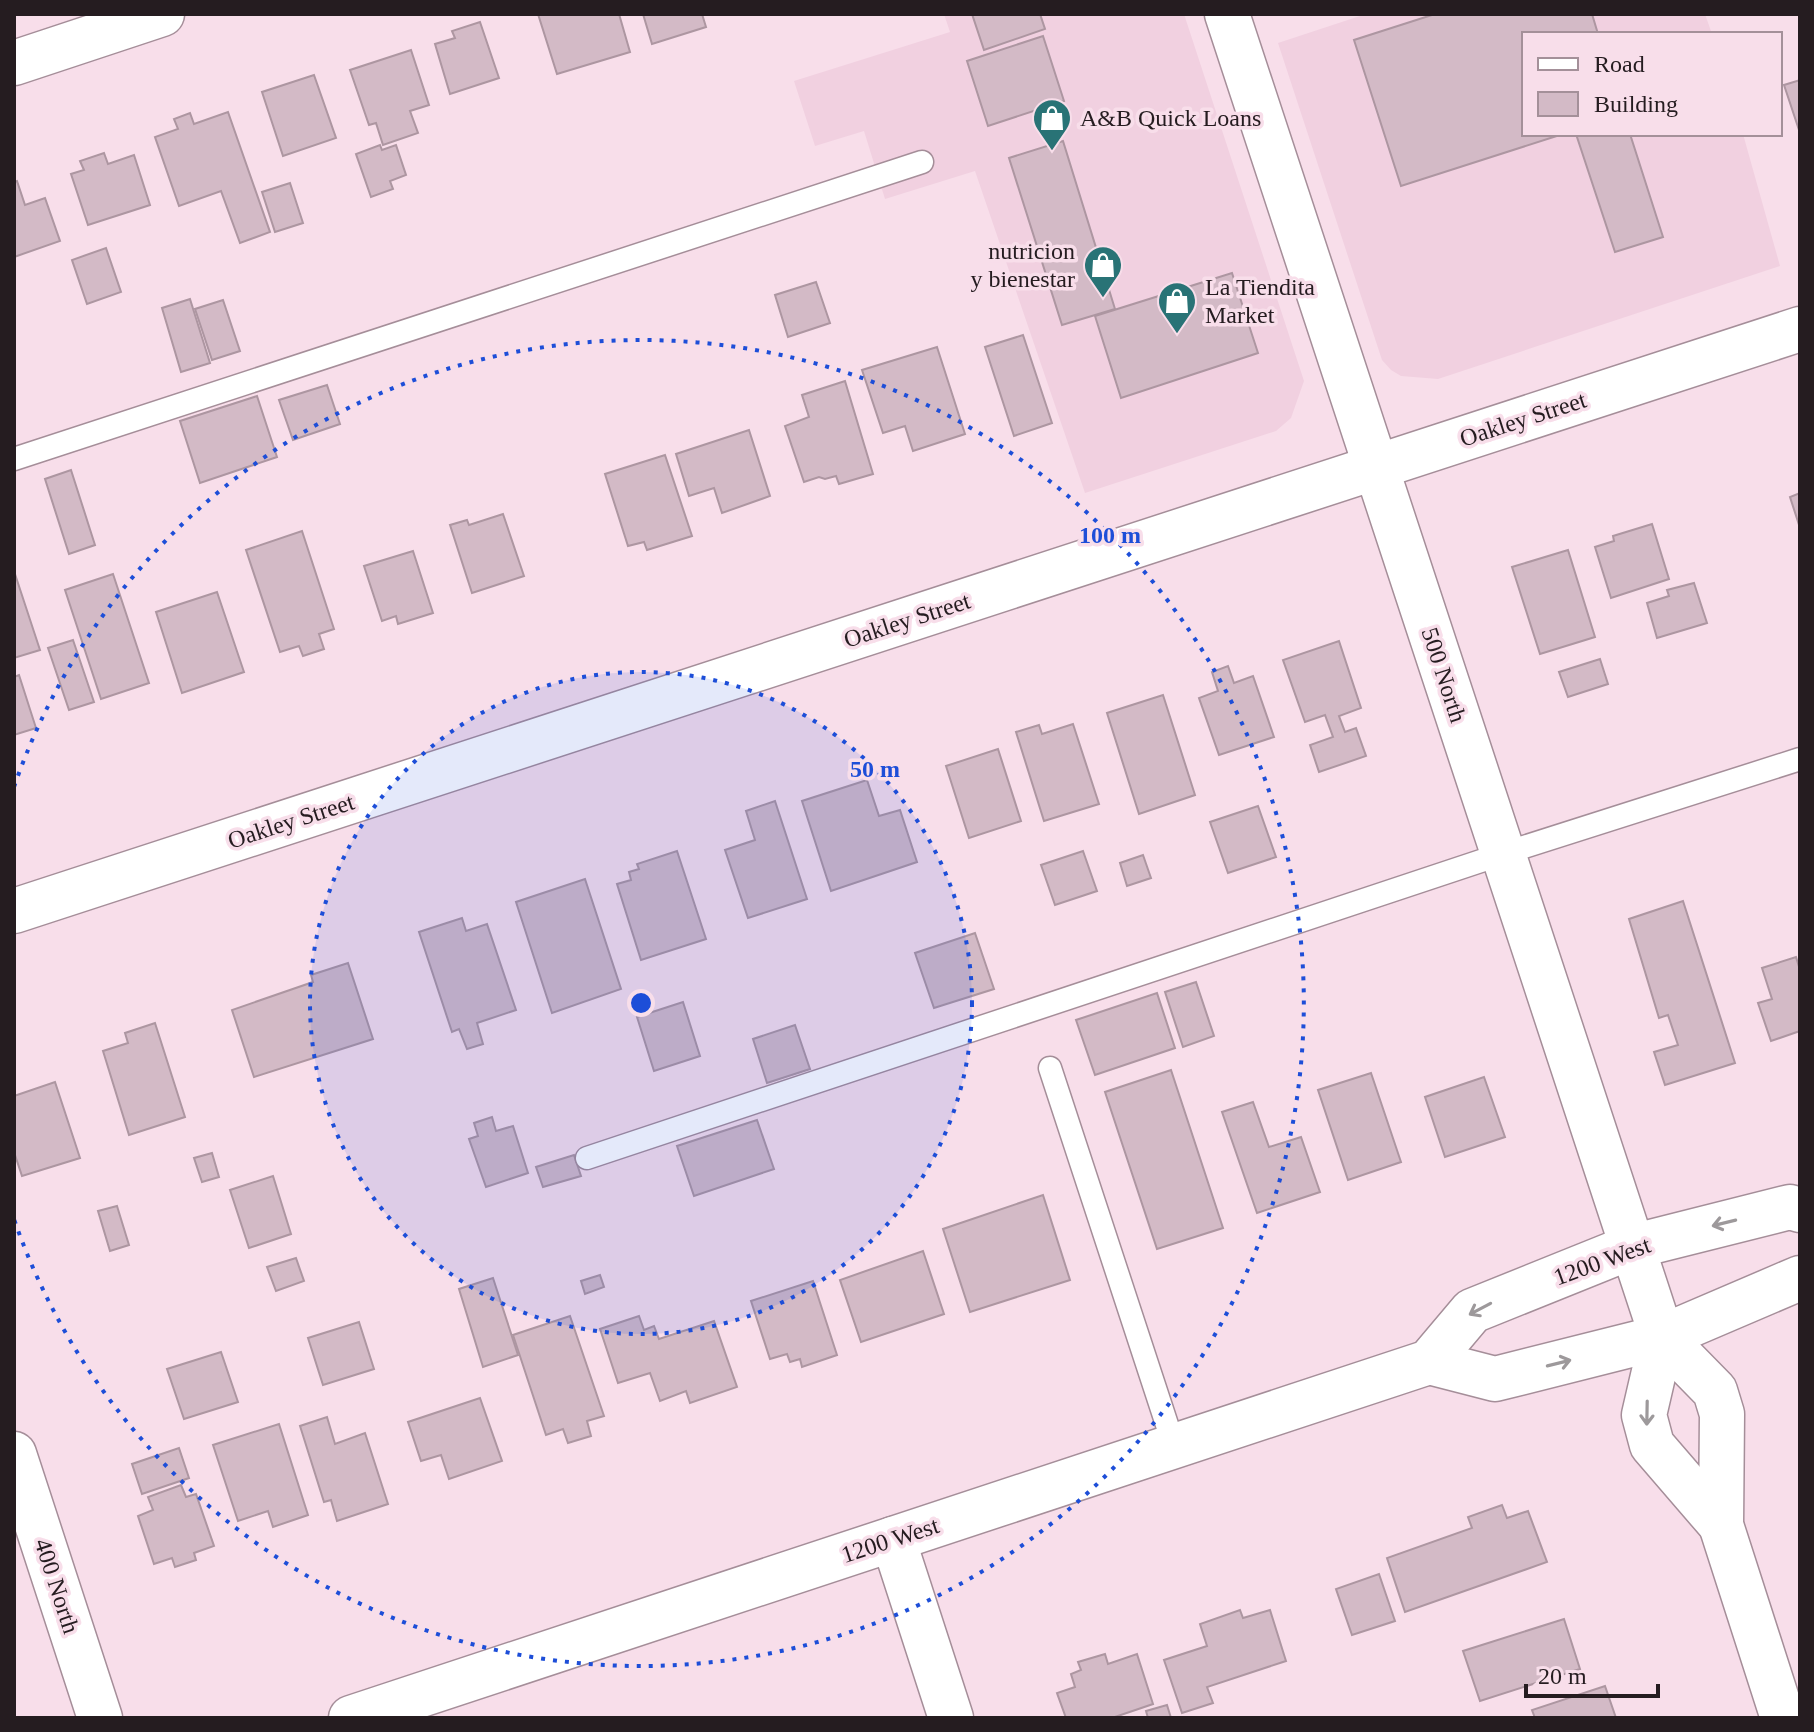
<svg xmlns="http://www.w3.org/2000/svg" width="1814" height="1732" viewBox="0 0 1814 1732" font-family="Georgia,serif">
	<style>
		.built { fill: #f1d0e0 }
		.building { fill: #d3bac6; stroke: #ad96a1; stroke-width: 2 }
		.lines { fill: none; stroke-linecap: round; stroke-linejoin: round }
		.service-casing { stroke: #a58e99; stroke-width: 25 }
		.minor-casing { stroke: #a58e99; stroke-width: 47 }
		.service { stroke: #fff; stroke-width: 22 }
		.minor { stroke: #fff; stroke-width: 44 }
		.oneway { stroke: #9d999b }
		.ring { fill: none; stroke: #1d4ed8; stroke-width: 4; stroke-dasharray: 4 8 }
		.labels { text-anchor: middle; stroke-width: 7; stroke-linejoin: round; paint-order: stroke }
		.poi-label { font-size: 24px; fill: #251c20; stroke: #f8deea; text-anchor: start }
		.street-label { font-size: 24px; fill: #251c20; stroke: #f8deea }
		.centre { fill: #1d4ed8; stroke: #f8deea; stroke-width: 4 }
		.ring-label { font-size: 24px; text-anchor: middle; font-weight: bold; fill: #1d4ed8; stroke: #f8deea; stroke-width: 7; stroke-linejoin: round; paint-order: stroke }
	</style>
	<rect width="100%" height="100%" fill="#f8deea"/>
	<g class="built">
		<path d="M944 14H1184L1304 381 1291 418 1276 431 1085 493 975 171 885 199 864 131 815 146 794 81 950 32Z"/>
		<path d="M1366 14H1705L1712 34H1524V134H1743L1780 266 1438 379 1401 376 1391 370 1382 360 1278 43Z"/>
	</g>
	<g class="building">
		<path d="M538 14H619L630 52 557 74Z"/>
		<path d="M643 14H702L706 27 652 44Z"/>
		<path d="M972 14H1040L1045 29 984 50Z"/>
		<path d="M1435 14H1592L1598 34H1524V134H1563L1401 186 1354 40Z"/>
		<path d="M480 22 499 78 450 94 435 44 455 38 452 31Z"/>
		<path d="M1043 36 1064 101 988 126 967 61Z"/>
		<path d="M411 50 429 105 410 111 418 133 383 145 376 123 369 125 350 70Z"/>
		<path d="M314 75 336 138 283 156 262 92Z"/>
		<path d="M1800 80V133L1784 85Z"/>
		<path d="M228 112 270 232 240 243 221 191 179 206 155 137 178 129 174 119 190 113 194 124Z"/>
		<path d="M1576 134H1630L1663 237 1615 252Z"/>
		<path d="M1063 141 1115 309 1062 325 1009 158Z"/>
		<path d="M380 145 382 150 396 145 406 175 390 181 393 189 371 197 356 154Z"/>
		<path d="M104 153 108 164 134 155 150 205 88 225 71 174 84 170 80 161Z"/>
		<path d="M17 181 25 205 45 198 60 241 14 257V182Z"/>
		<path d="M290 183 303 223 275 232 262 192Z"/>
		<path d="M106 248 121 292 87 304 72 260Z"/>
		<path d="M1232 273 1258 353 1121 398 1095 316Z"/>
		<path d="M816 282 830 323 788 337 775 295Z"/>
		<path d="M190 299 210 363 181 372 162 308Z"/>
		<path d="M223 300 240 351 212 360 195 309Z"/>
		<path d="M1023 335 1052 423 1014 436 985 347Z"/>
		<path d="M937 347 965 434 913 451 905 426 883 433 862 370Z"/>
		<path d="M845 381 873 474 839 484 836 476 825 479 819 477 804 482 785 426 809 417 802 395Z"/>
		<path d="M327 385 340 424 293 440 279 400Z"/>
		<path d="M257 396 277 457 200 483 180 421Z"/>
		<path d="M749 430 770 496 722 513 714 488 689 496 676 454Z"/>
		<path d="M665 455 692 536 647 550 644 542 628 546 605 474Z"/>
		<path d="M71 470 95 545 69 554 45 479Z"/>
		<path d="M1800 493V528L1790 497Z"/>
		<path d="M503 514 524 576 472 593 450 525 467 520 469 525Z"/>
		<path d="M1652 524 1669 579 1611 598 1595 547 1614 541 1613 536Z"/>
		<path d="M302 531 334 629 319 634 324 649 303 656 299 646 280 652 246 550Z"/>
		<path d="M1568 550 1595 637 1540 654 1512 567Z"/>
		<path d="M413 551 433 613 398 624 396 616 382 621 364 566Z"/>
		<path d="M14 571 40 650 14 658Z"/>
		<path d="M113 574 149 683 101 699 65 590Z"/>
		<path d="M1694 583 1707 623 1657 638 1647 603 1669 596 1667 590Z"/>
		<path d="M217 592 244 672 182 693 156 612Z"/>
		<path d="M73 640 94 702 69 710 48 648Z"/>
		<path d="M1339 641 1361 708 1339 716 1345 732 1356 728 1366 756 1319 772 1310 745 1333 737 1325 715 1305 722 1283 660Z"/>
		<path d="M1600 659 1608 684 1568 697 1559 672Z"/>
		<path d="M1228 666 1234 683 1253 676 1274 737 1219 755 1199 698 1218 691 1212 672Z"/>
		<path d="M19 675 36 728 14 735V677Z"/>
		<path d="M1163 695 1195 795 1139 814 1107 713Z"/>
		<path d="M1073 724 1099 804 1044 821 1016 732 1039 725 1042 734Z"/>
		<path d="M998 749 1021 821 969 838 946 766Z"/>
		<path d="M867 780 879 816 900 810 917 862 831 891 802 801Z"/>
		<path d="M775 801 807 899 748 918 725 850 755 840 746 811Z"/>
		<path d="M1258 806 1276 857 1228 873 1210 822Z"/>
		<path d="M677 851 706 939 641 960 617 884 631 880 629 872 639 869 637 864Z"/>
		<path d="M1083 851 1097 891 1055 905 1041 865Z"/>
		<path d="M1143 855 1151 878 1127 886 1120 863Z"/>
		<path d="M585 879 621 989 552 1013 516 902Z"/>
		<path d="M1683 901 1735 1063 1665 1085 1654 1052 1678 1045 1668 1015 1659 1018 1629 919Z"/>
		<path d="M462 918 466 931 487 924 516 1010 477 1023 483 1044 467 1049 459 1029 452 1032 419 932Z"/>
		<path d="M975 933 994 989 934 1008 915 953Z"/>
		<path d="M1796 957 1800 970V1031L1771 1041 1758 1003 1772 999 1762 968Z"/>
		<path d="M348 963 373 1039 254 1077 232 1010 313 982 311 975Z"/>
		<path d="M1196 982 1214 1036 1183 1047 1165 992Z"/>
		<path d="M1157 993 1175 1048 1095 1075 1076 1020Z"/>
		<path d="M683 1002 700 1056 654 1071 637 1017Z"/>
		<path d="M155 1023 185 1117 129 1135 103 1051 128 1043 125 1033Z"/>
		<path d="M795 1025 810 1069 767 1083 753 1039Z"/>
		<path d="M1171 1070 1223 1228 1157 1249 1105 1092Z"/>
		<path d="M1371 1073 1401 1162 1348 1180 1318 1090Z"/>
		<path d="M1484 1077 1505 1137 1445 1157 1425 1097Z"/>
		<path d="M55 1082 80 1158 22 1176 14 1152V1096Z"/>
		<path d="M1253 1102 1269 1147 1301 1137 1320 1192 1257 1213 1222 1112Z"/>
		<path d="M492 1117 496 1131 513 1126 528 1173 486 1187 469 1139 478 1136 474 1123Z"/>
		<path d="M757 1120 774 1169 694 1196 677 1146Z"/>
		<path d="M212 1153 219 1177 202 1182 194 1158Z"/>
		<path d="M574 1155 581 1176 543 1187 536 1167Z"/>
		<path d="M273 1176 291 1234 249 1248 230 1190Z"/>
		<path d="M1043 1195 1070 1280 970 1312 943 1229Z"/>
		<path d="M117 1206 129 1245 110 1251 98 1211Z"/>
		<path d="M923 1251 944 1314 861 1342 840 1280Z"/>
		<path d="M296 1258 304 1281 276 1291 267 1267Z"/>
		<path d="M600 1275 604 1287 585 1294 581 1281Z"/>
		<path d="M493 1278 518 1355 483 1367 459 1289Z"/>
		<path d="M813 1281 837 1355 802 1367 800 1359 790 1362 787 1354 770 1359 751 1301Z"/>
		<path d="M570 1316 604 1416 587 1421 591 1436 568 1443 563 1429 546 1435 513 1335Z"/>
		<path d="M639 1316 644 1330 654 1326 659 1339 714 1321 737 1387 690 1403 686 1391 660 1401 650 1373 618 1383 600 1329Z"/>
		<path d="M359 1322 374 1369 323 1385 308 1338Z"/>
		<path d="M221 1352 238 1402 184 1419 167 1369Z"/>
		<path d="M480 1398 502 1461 449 1479 441 1455 421 1461 408 1422Z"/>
		<path d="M327 1417 335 1444 365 1433 388 1504 337 1521 331 1500 324 1502 300 1426Z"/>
		<path d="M279 1424 308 1515 273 1527 268 1511 238 1521 213 1445Z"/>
		<path d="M179 1448 189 1478 142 1494 132 1464Z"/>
		<path d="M181 1485 186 1497 196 1494 214 1546 194 1553 196 1560 175 1567 172 1558 154 1564 138 1516 153 1510 148 1497Z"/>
		<path d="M1502 1505 1507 1518 1528 1511 1547 1562 1405 1612 1387 1558 1472 1528 1468 1517Z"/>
		<path d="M1379 1574 1395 1621 1352 1635 1336 1589Z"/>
		<path d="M1240 1610 1243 1618 1270 1610 1286 1661 1207 1687 1213 1703 1182 1713 1164 1660 1207 1646 1200 1624Z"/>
		<path d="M1564 1619 1580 1669 1480 1701 1463 1651Z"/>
		<path d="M1105 1654 1108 1664 1137 1654 1153 1704 1112 1718H1066L1057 1693 1075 1687 1071 1674 1081 1670 1078 1662Z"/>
		<path d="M1605 1686 1616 1718H1535L1532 1710Z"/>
		<path d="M1167 1705 1171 1718H1148L1146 1711Z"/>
	</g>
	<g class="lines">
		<g class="service-casing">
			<g id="service">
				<path d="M14 459 922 162"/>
				<path d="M1050 1068 1174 1446"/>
				<path d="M587 1158 1502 854 1800 759"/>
			</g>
		</g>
		<g class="minor-casing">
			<g id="minor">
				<path d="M1227 14 1662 1337 1715 1391 1722 1414 1721 1525 1783 1718"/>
				<path d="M14 63 162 14"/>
				<path d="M14 911 1800 329"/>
				<path d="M1662 1337 1644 1415 1652 1445 1721 1525"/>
				<path d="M1429 1362 1495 1379 1662 1337 1800 1278"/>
				<path d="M14 1454 100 1718"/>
				<path d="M893 1539 951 1718"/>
				<path d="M351 1718 1429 1362 1472 1311 1631 1247 1790 1207 1800 1210"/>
			</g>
		</g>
		<use href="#service" class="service"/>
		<use href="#minor" class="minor"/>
	</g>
	<defs><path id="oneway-shaft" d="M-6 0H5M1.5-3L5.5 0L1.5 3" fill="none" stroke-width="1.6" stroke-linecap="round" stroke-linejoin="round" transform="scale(2)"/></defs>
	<g class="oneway">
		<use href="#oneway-shaft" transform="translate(1724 1223) rotate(166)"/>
		<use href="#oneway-shaft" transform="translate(1480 1309) rotate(152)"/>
		<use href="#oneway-shaft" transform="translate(1559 1363) rotate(-14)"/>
		<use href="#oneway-shaft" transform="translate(1647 1413) rotate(91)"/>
	</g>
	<circle cx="641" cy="1003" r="331" fill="#1d4ed8" fill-opacity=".12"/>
	<g class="ring">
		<circle cx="641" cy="1003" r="331"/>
		<path d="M14 787A663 663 0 1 1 14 1219"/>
	</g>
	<defs>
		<g id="shop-pin" transform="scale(2)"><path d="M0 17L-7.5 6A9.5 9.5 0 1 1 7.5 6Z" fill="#297376" stroke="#f8deea"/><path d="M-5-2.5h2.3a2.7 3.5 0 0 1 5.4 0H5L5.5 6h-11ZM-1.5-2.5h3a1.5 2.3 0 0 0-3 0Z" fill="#fff"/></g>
	</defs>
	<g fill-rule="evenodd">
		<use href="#shop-pin" x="1052" y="118"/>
		<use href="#shop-pin" x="1103" y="265"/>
		<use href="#shop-pin" x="1177" y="301"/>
	</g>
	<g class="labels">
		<g class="poi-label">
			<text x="1080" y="126">A&amp;B Quick Loans</text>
			<text x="1075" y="259" text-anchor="end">nutricion<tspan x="1075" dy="28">y bienestar</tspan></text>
			<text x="1205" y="295">La Tiendita<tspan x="1205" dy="28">Market</tspan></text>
		</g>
		<g class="street-label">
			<text transform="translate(1523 419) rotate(-18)" y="8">Oakley Street</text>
			<text transform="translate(907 620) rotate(-18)" y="8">Oakley Street</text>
			<text transform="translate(1444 675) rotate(72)" y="8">500 North</text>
			<text transform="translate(291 821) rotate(-18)" y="8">Oakley Street</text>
			<text transform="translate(1602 1261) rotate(-20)" y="8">1200 West</text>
			<text transform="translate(890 1540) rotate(-18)" y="8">1200 West</text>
			<text transform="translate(57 1586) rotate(72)" y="8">400 North</text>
		</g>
	</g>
	<circle cx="641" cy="1003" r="12" class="centre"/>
	<g class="ring-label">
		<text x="1110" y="543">100 m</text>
		<text x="875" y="777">50 m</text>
	</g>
	<rect width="1814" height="1732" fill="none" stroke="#251c20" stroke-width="32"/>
	<rect x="1522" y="32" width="260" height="104" fill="#f8deea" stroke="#a49099" stroke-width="2"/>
	<rect x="1538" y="58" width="40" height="12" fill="#ffffff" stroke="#a49099" stroke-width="2"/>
	<text x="1594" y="72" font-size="24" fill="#251c20">Road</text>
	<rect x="1538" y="92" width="40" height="24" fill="#d3bac6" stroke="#a49099" stroke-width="2"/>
	<text x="1594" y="112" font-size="24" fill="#251c20">Building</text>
	<path d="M1526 1684v12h132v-12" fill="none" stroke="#251c20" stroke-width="4"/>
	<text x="1538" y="1684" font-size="24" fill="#251c20" stroke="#f8deea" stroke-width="6" paint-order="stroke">20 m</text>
</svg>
